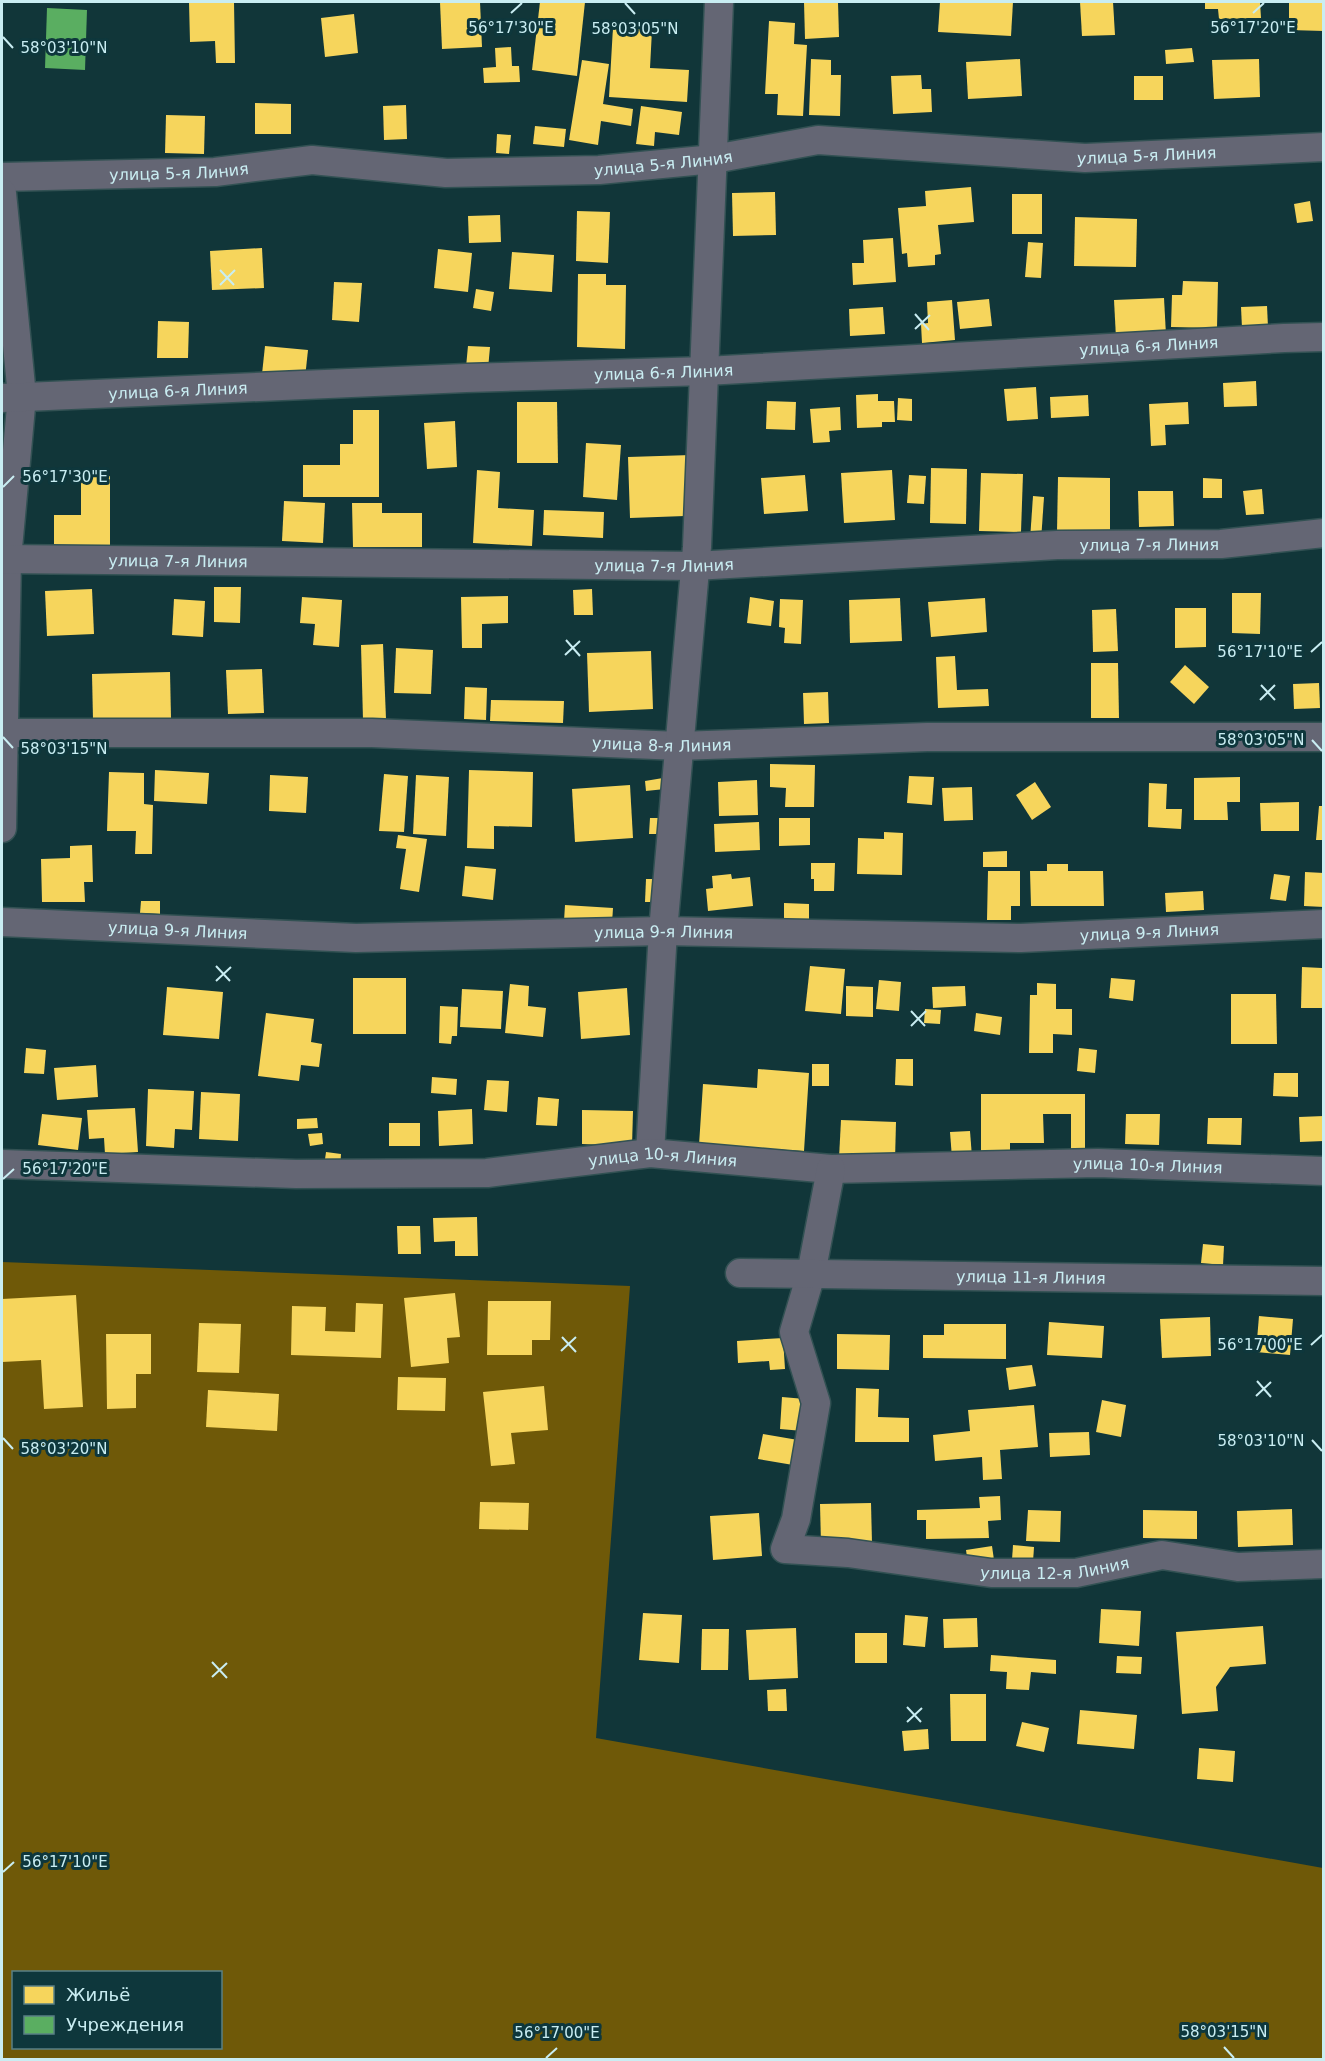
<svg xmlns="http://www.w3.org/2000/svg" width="1325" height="2061" viewBox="0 0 1325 2061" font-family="'DejaVu Sans',sans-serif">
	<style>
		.green { fill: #6f5908; fill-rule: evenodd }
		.homes { fill: #f6d55c }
		.public { fill: #5aae61 }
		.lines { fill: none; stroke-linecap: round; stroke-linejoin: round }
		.minor-casing { stroke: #325153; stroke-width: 31 }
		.minor { stroke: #646674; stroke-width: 28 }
		.ticks { fill: none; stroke: #c9edf2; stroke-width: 2 }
		.labels { text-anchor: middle; stroke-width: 6; stroke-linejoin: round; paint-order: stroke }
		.street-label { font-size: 16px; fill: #c9edf2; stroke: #0e373c }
		.ticks-label { font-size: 15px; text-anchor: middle; fill: #c9edf2; stroke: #0e373c; stroke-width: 6; stroke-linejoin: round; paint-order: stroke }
	</style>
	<rect width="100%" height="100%" fill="#113639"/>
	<path class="green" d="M2 1262 630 1286 596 1738 1323 1868V2059L2 2060ZM14 1972H220V2048H14Z"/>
	<g class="homes">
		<path d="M189 2H234L235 63H216L215 41 190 42Z"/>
		<path d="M440 2H480L482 47 442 49Z"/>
		<path d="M540 2H585L577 76 532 70Z"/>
		<path d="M804 2H838L839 37 805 39Z"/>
		<path d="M940 2H1013L1011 36 938 32Z"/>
		<path d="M1080 2H1113L1115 35 1082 36Z"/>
		<path d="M1205 2H1260L1261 18 1219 19 1218 9H1205Z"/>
		<path d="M1289 2H1324V31L1289 30Z"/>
		<path d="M354 14 358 53 325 57 321 18Z"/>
		<path d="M769 21 795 23 794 44 807 45 803 116 777 115 778 94H765Z"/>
		<path d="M613 27 652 30 650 68 689 70 687 102 609 97Z"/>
		<path d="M511 47 512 66H519L520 82 484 83 483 68 496 67 495 48Z"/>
		<path d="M1192 48 1194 62 1166 64 1165 50Z"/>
		<path d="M811 59 831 60V75H841L840 116 809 115Z"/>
		<path d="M1020 59 1022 96 968 99 966 62Z"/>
		<path d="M1259 59 1260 97 1214 99 1212 60Z"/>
		<path d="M582 60 609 64 603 104 633 109 631 126 601 121 598 145 569 140Z"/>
		<path d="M921 75 922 89H931L932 112 893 114 891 76Z"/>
		<rect x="1134" y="76" width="29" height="24"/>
		<path d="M255 103 291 104V134H255Z"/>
		<path d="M406 105 407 139 384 140 383 106Z"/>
		<path d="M641 106 682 112 679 135 655 132 654 146 636 144Z"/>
		<path d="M166 115 205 116 204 154 165 153Z"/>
		<path d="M535 126 566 129 564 147 533 144Z"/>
		<path d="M497 134 511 135 509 154 496 153Z"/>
		<path d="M971 187 974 222 938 225 941 254 935 255V265L908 267 907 253 902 254 898 208 926 206 925 191Z"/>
		<path d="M775 192 776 235 733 236 732 193Z"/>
		<rect x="1012" y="194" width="30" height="40"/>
		<path d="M1310 201 1313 221 1297 223 1294 204Z"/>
		<path d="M577 211 610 212 608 263 576 261Z"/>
		<path d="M500 215 501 242 469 243 468 216Z"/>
		<path d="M1075 217 1137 219 1136 267 1074 266Z"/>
		<path d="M893 238 896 282 853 285 852 263H864L863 240Z"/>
		<path d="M1028 242 1043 243 1041 278 1025 277Z"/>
		<path d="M262 248 264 288 212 290 210 251Z"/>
		<path d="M438 249 472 253 468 292 434 288Z"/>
		<path d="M512 252 554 255 552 292 509 289Z"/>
		<path d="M578 274H606V285H626L625 349 577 347Z"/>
		<path d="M1183 281 1218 282 1217 328 1171 327 1172 295H1182Z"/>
		<path d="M334 282 362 283 359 322 332 320Z"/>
		<path d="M476 289 494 292 491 311 473 308Z"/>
		<path d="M1164 298 1166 335 1116 338 1114 300Z"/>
		<path d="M989 299 992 326 960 329 957 302Z"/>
		<path d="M952 300 955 340 922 343 921 324 928 323 927 302Z"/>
		<path d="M1267 306 1268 327 1242 328 1241 307Z"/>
		<path d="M883 307 885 334 850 336 849 309Z"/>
		<path d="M158 321 189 322 188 358H157Z"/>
		<path d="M265 346 308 350 305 378 262 374Z"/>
		<path d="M468 346 490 347 488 369 466 367Z"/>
		<path d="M1256 381 1257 406 1224 407 1223 383Z"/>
		<path d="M1036 387 1038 419 1007 421 1004 389Z"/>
		<path d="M878 394V401H894L895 422H882V427L857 428 856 395Z"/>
		<path d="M1088 395 1089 416 1051 418 1050 397Z"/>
		<path d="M898 398 912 399V421L897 420Z"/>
		<path d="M767 401 796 402 795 430 766 429Z"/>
		<path d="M517 402H557L558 463H517Z"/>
		<path d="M1188 402 1189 424 1165 425 1166 445 1151 446 1149 404Z"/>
		<path d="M840 407 841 430 829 431 830 442 813 443 810 409Z"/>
		<path d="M353 410H379V497H303V465H340V444H353Z"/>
		<path d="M455 421 457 467 427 469 424 423Z"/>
		<path d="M586 443 621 445 617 500 583 497Z"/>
		<path d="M691 455 692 489 684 490 685 516 630 518 628 457Z"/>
		<path d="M931 468 967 469 966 524 930 523Z"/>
		<path d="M477 470 500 472 498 508 534 510 532 546 473 543Z"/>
		<path d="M892 470 895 520 844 523 841 473Z"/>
		<path d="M981 473 1023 474 1021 532 979 531Z"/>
		<path d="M805 475 808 511 764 514 761 478Z"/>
		<path d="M909 475 926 476 924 504 907 503Z"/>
		<path d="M81 476H110V549L54 548V515H81Z"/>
		<path d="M1058 477 1110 478V533L1057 532Z"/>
		<path d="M1203 478 1222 479V498H1203Z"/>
		<path d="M1262 489 1264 514 1246 515 1243 491Z"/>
		<path d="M1138 491H1173L1174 526 1139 527Z"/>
		<path d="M1033 496 1044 497 1041 541 1030 540Z"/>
		<path d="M284 501 325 503 323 543 282 541Z"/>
		<path d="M352 503H382V513H422V547H353Z"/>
		<path d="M544 510 604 512 603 538 543 535Z"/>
		<path d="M214 587H241L240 623 214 622Z"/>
		<path d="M92 589 94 634 47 636 45 591Z"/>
		<path d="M592 589 593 615H574L573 590Z"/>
		<path d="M1232 593H1261L1260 634 1232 633Z"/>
		<path d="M508 596V623L482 624V648H462L461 597Z"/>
		<path d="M302 597 342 600 339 647 313 645 315 624 300 623Z"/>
		<path d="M750 597 774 601 771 626 747 623Z"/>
		<path d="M900 598 902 641 850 643 849 600Z"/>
		<path d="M985 598 987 632 931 637 928 602Z"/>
		<path d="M174 599 205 601 203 637 172 635Z"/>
		<path d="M780 599 803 600 801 644 784 643 785 628 779 627Z"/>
		<path d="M1175 608H1206V647L1175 648Z"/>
		<path d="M1116 609 1118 651 1093 652 1092 610Z"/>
		<path d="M383 644 386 719 363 720 361 645Z"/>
		<path d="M396 648 433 650 431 694 394 693Z"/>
		<path d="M651 651 653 709 589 712 587 653Z"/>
		<path d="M955 656 957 690 988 689 989 706 938 708 936 657Z"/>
		<path d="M1091 663H1118L1119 718H1091Z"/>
		<path d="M1185 665 1209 687 1194 704 1170 682Z"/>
		<path d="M262 669 264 713 228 714 226 670Z"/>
		<path d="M170 672 171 718 93 720 92 674Z"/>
		<path d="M1319 683 1320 708 1294 709 1293 684Z"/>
		<path d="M465 687 487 688 486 720 464 719Z"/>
		<path d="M828 692 829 723 804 724 803 693Z"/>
		<path d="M491 700 564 701 563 723 490 721Z"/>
		<path d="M770 764 815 765 814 807H785L786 788 770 787Z"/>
		<path d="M155 770 209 773 207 804 154 801Z"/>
		<path d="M469 770 533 772 532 827 494 826V849L467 848Z"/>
		<path d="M109 772 144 773V804L153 805 152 854H135L136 831H107Z"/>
		<path d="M384 774 408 776 404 832 379 831Z"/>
		<path d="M270 775 308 777 306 813 269 811Z"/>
		<path d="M416 775 449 777 446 836 413 834Z"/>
		<path d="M909 776 934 777 932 805 907 803Z"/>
		<path d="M1240 777V802H1227L1228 820H1194V778Z"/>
		<path d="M663 778 665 789 646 791 645 781Z"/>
		<path d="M757 780 758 815 719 816 718 782Z"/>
		<path d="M1035 782 1051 807 1032 820 1016 795Z"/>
		<path d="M1149 783 1167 784 1166 809H1182L1181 829 1148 827Z"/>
		<path d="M630 785 633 838 575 842 572 789Z"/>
		<path d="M972 787 973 820 944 821 942 788Z"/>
		<path d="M1299 802V831H1261L1260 803Z"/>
		<path d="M1319 806H1324V840H1316Z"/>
		<path d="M650 818H668L667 834H649Z"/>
		<path d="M779 818H810V845L779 846Z"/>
		<path d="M759 822 760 850 715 852 714 824Z"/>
		<path d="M884 832 903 833 902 875 857 874 858 838 884 839Z"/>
		<path d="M398 835 427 839 419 892 400 889 406 849 396 848Z"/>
		<path d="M92 845 93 882H84L85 902H42L41 859 70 858V846Z"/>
		<path d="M1007 851V867H983V852Z"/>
		<path d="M811 863H835L834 891H814V879H811Z"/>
		<path d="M1047 864H1068V871H1103L1104 906H1031L1030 871H1047Z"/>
		<path d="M465 866 496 869 493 900 462 896Z"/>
		<path d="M988 871H1020V906H1011V920H987Z"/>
		<path d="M1305 872 1324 873V907L1304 906Z"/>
		<path d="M731 874 732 879 750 877 753 906 708 911 706 889 713 888 712 876Z"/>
		<path d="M1274 874 1290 876 1286 901 1270 899Z"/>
		<path d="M646 879H663L662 902H645Z"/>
		<path d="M1203 891 1204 910 1166 912 1165 893Z"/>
		<path d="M141 901H160V914L140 913Z"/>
		<path d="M784 903 809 904V922L784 921Z"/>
		<path d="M565 905 613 908 612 923 564 921Z"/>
		<path d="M810 966 845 969 841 1014 805 1011Z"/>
		<path d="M1302 967 1322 968V1008H1301Z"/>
		<rect x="353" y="978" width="53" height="56"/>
		<path d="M1111 978 1135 980 1133 1001 1109 998Z"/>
		<path d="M879 980 901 982 899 1011 876 1009Z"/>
		<path d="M1037 983 1056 984V1009H1072V1035L1053 1034V1053H1029L1030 995H1037Z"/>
		<path d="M510 984 529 986 528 1006 546 1008 543 1037 505 1033Z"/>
		<path d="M846 986 873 987V1017L846 1016Z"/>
		<path d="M965 986 966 1006 933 1008 932 987Z"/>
		<path d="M167 987 223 992 219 1039 163 1035Z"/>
		<path d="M627 988 630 1035 581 1039 578 992Z"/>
		<path d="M462 989 503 991 501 1029 460 1027Z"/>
		<path d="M1231 994H1276L1277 1044H1231Z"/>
		<path d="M440 1006 458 1007 457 1036H452L451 1044 439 1043Z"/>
		<path d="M925 1009 941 1010 940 1024 924 1023Z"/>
		<path d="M266 1013 314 1019 311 1042 322 1044 319 1067 301 1065 299 1081 258 1076Z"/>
		<path d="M976 1013 1002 1017 1000 1035 974 1031Z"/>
		<path d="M26 1048 46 1050 44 1074 24 1073Z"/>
		<path d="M1079 1048 1097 1050 1095 1073 1077 1071Z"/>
		<path d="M896 1059H913V1086L895 1085Z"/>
		<rect x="812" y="1064" width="17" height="22"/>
		<path d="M96 1065 98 1097 57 1100 54 1068Z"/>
		<path d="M758 1069 809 1073 804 1151 699 1145 703 1084 757 1088Z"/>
		<path d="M1274 1073H1298V1097L1273 1096Z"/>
		<path d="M432 1077 457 1079 456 1095 431 1093Z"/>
		<path d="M487 1080 509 1081 507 1112 484 1110Z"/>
		<path d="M148 1089 194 1091 192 1130 175 1129 174 1148 146 1146Z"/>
		<path d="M201 1092 240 1094 238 1141 199 1139Z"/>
		<path d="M981 1094H1085V1155H1071V1114H1043L1044 1143H1010V1159H981Z"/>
		<path d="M538 1097 559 1099 557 1126 536 1125Z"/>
		<path d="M135 1108 138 1152 105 1154 104 1138 89 1139 87 1110Z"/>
		<path d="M472 1109 473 1144 439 1146 438 1111Z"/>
		<path d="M582 1110 633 1111 632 1146 582 1144Z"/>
		<path d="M42 1114 82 1118 78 1150 38 1145Z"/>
		<path d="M1126 1114H1160L1159 1145 1125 1144Z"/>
		<path d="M1324 1116V1141L1300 1142 1299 1117Z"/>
		<path d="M317 1118 318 1128 297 1129V1119Z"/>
		<path d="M1208 1118H1242L1241 1145 1207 1144Z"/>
		<path d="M841 1120 896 1122 895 1160 839 1158Z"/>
		<rect x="389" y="1123" width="31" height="23"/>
		<path d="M970 1131 972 1157 952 1158 950 1132Z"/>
		<path d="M322 1133 323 1144 310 1146 308 1134Z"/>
		<path d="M326 1152 341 1154 340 1169 324 1167Z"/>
		<path d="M477 1217 478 1256H455V1241L434 1242 433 1218Z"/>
		<path d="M397 1226H420L421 1254H398Z"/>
		<path d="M1203 1244 1224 1246 1223 1265 1201 1263Z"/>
		<path d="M455 1293 460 1337 447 1338 449 1363 411 1367 404 1298Z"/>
		<path d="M76 1295 83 1407 44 1409 41 1360 2 1362V1299Z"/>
		<path d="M488 1301H551L550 1340H532V1355H487Z"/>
		<path d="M356 1303 383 1304 381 1358 291 1355 292 1306 326 1307 325 1331 355 1332Z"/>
		<path d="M1259 1316 1293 1319 1290 1355 1256 1352Z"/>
		<path d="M1210 1317 1211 1356 1162 1358 1160 1319Z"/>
		<path d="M1049 1322 1104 1326 1102 1358 1047 1355Z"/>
		<path d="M199 1323 241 1324 239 1373 197 1372Z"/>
		<path d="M944 1324H1006V1359L923 1358V1335H944Z"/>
		<path d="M106 1334H151V1374H136V1408L107 1409Z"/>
		<path d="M837 1334 890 1335 889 1370 837 1369Z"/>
		<path d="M783 1338 785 1369 770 1370 769 1361 738 1363 737 1341Z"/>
		<path d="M1032 1365 1036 1386 1009 1390 1006 1368Z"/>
		<path d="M398 1377 446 1378 445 1411 397 1410Z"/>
		<path d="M544 1386 548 1430 511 1433 515 1464 491 1466 483 1392Z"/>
		<path d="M856 1388 879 1389 878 1417 909 1418V1442H855Z"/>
		<path d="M208 1390 279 1394 277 1431 206 1427Z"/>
		<path d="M782 1397 805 1399 803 1431 780 1429Z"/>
		<path d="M1102 1400 1126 1405 1121 1437 1096 1432Z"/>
		<path d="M1034 1405 1038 1447 1000 1450 1002 1479 983 1480 982 1457 935 1461 933 1435 970 1431 968 1410Z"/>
		<path d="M1089 1432 1090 1455 1050 1457 1049 1433Z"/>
		<path d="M763 1434 798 1440 793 1465 758 1459Z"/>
		<path d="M1000 1496 1001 1520 988 1521 989 1538 926 1539V1520H917V1510L980 1508 979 1497Z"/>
		<path d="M480 1502 529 1503 528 1530 479 1529Z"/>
		<path d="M871 1503 872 1543 821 1544 820 1504Z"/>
		<path d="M1292 1509 1293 1545 1238 1547 1237 1511Z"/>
		<path d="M1028 1510 1061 1511 1060 1542 1026 1541Z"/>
		<path d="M1143 1510 1197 1511V1539L1143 1538Z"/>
		<path d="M759 1513 762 1556 713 1560 710 1516Z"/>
		<path d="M1013 1545 1034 1547 1033 1562 1012 1560Z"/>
		<path d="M992 1546 994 1560 968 1564 966 1550Z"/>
		<path d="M1101 1609 1141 1611 1139 1646 1099 1643Z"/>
		<path d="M643 1613 682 1615 679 1663 639 1660Z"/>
		<path d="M905 1615 928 1617 925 1647 903 1645Z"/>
		<path d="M977 1618 978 1647 944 1648 943 1619Z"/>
		<path d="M1263 1626 1266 1664 1230 1667 1216 1687 1218 1711 1182 1714 1176 1632Z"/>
		<path d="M796 1628 798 1678 749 1680 746 1630Z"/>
		<path d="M702 1629H729L728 1670H701Z"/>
		<rect x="855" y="1633" width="32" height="30"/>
		<path d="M991 1655 1056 1660V1674L1031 1672 1029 1690 1006 1689 1007 1672 990 1671Z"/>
		<path d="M1117 1656 1142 1657 1141 1674 1116 1673Z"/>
		<path d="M786 1689 787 1711H768L767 1690Z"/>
		<path d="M950 1694H986V1741H951Z"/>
		<path d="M1080 1710 1137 1715 1134 1749 1077 1744Z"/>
		<path d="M1022 1722 1049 1728 1044 1752 1016 1746Z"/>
		<path d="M928 1729 929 1749 904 1751 902 1731Z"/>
		<path d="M1199 1748 1235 1751 1233 1782 1197 1779Z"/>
	</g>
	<path class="public" d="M47 8 87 10 85 70 45 68Z"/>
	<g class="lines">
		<g class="minor-casing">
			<g id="minor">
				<path id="s1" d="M2 177 215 172 312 160 446 173 599 170 714 159 818 140 1085 158 1324 147"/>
				<path d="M2 193 22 396 7 559 2 828"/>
				<path id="s2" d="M2 398 466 378 706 371 1284 338 1324 337"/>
				<path id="s3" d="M2 559 695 566 1057 545 1221 544 1324 533"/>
				<path id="s4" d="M2 733H372L679 746 927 737H1324"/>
				<path id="s5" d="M2 922 356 938 663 931 1021 938 1324 924"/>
				<path d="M650 1153 663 931 697 547 719 2"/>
				<path id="s6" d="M2 1164 296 1174 487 1173 650 1153 831 1169 1098 1163 1324 1171"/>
				<path id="s7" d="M831 1169 811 1274 794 1332 816 1403 796 1519 785 1549 848 1553 991 1573H1076L1162 1555 1238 1567 1324 1564"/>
				<path id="s8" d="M740 1273 1324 1281"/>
			</g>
		</g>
		<use href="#minor" class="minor"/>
	</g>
	<path class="ticks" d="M625 3 635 14M511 13 522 3M1253 13 1264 3M3 37 13 48M220 270 234 285M220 285 235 270M915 314 929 330M915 329 930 315M3 487 14 476M566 640 580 656M1311 652 1322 642M565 655 580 641M1261 685 1275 700M1260 700 1275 685M3 737 13 748M1312 740 1322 751M216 966 230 981M216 981 231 967M911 1011 925 1026M911 1026 926 1011M3 1179 14 1169M562 1337 576 1352M1311 1345 1322 1335M561 1351 576 1337M1257 1381 1271 1397M1256 1396 1271 1382M3 1438 13 1449M1312 1440 1322 1451M212 1662 227 1678M212 1677 227 1663M907 1707 921 1722M907 1722 922 1708M3 1872 14 1862M1224 2047 1234 2058M546 2058 557 2048"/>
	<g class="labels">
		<g class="street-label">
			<text dy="6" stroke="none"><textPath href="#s1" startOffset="1149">улица 5-я Линия</textPath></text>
			<text dy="6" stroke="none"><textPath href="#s1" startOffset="663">улица 5-я Линия</textPath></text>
			<text dy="6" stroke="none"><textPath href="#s1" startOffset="177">улица 5-я Линия</textPath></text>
			<text dy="6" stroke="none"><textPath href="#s2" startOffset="1148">улица 6-я Линия</textPath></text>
			<text dy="6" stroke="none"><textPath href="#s2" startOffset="662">улица 6-я Линия</textPath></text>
			<text dy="6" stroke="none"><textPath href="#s2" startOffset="176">улица 6-я Линия</textPath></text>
			<text dy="6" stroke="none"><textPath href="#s3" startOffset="1148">улица 7-я Линия</textPath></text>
			<text dy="6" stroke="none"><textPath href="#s3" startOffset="176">улица 7-я Линия</textPath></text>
			<text dy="6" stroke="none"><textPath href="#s3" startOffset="662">улица 7-я Линия</textPath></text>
			<text dy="6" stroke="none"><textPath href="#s4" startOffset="660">улица 8-я Линия</textPath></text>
			<text dy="6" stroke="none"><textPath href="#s5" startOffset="176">улица 9-я Линия</textPath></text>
			<text dy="6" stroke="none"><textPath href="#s5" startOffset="662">улица 9-я Линия</textPath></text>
			<text dy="6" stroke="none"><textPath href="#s5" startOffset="1148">улица 9-я Линия</textPath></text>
			<text dy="6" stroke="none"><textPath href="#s6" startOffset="662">улица 10-я Линия</textPath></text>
			<text dy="6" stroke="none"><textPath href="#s6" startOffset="1148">улица 10-я Линия</textPath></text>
			<text dy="6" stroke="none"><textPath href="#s8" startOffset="291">улица 11-я Линия</textPath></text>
			<text dy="6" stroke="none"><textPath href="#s7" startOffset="663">улица 12-я Линия</textPath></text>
		</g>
	</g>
	<g class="ticks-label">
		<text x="511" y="33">56°17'30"E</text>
		<text x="1253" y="33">56°17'20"E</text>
		<text x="635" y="34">58°03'05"N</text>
		<text x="64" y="53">58°03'10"N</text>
		<text x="65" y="482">56°17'30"E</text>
		<text x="1260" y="657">56°17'10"E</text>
		<text x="1261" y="745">58°03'05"N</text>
		<text x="64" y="754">58°03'15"N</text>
		<text x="65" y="1174">56°17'20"E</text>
		<text x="1260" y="1350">56°17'00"E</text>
		<text x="1261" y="1446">58°03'10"N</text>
		<text x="64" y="1454">58°03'20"N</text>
		<text x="65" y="1867">56°17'10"E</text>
		<text x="1224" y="2037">58°03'15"N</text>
		<text x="557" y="2038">56°17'00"E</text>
	</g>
	<rect width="1325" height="2061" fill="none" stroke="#c9edf2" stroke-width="6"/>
	<rect x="12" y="1971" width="210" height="78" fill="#0e373c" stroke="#598085" stroke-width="1.5"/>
	<rect x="24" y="1986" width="30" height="18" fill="#f6d55c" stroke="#598085" stroke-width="1.5"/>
	<text x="66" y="2001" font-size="18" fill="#c9edf2">Жильё</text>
	<rect x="24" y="2016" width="30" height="18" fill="#5aae61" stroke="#598085" stroke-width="1.5"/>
	<text x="66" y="2031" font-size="18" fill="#c9edf2">Учреждения</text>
</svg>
